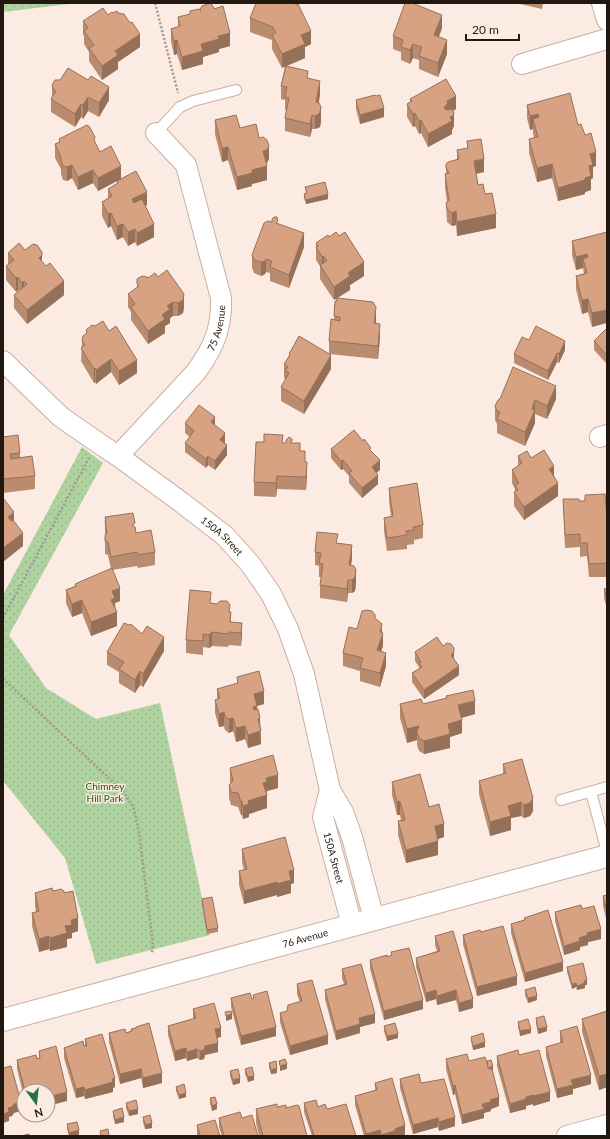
<svg xmlns="http://www.w3.org/2000/svg" width="610" height="1139" viewBox="0 0 610 1139" font-family="Lato,sans-serif">
	<style>
		.park { fill: url(#park-dots) }
		.lines { fill: none; stroke-linecap: round; stroke-linejoin: round }
		.lane-casing { stroke: #c9b0a1; stroke-width: 12 }
		.street-casing { stroke: #c9b0a1; stroke-width: 22 }
		.secondary-casing { stroke: #c9b0a1; stroke-width: 24 }
		.path { stroke: #a59890; stroke-width: 2.5; stroke-dasharray: 2 2; stroke-linecap: butt }
		.lane { stroke: #fff; stroke-width: 10 }
		.street { stroke: #fff; stroke-width: 20 }
		.secondary { stroke: #fff; stroke-width: 22 }
		.wall { fill: #b98b6f }
		.shaded-wall { fill: #96715a }
		.building { fill: #d7a281; stroke: #96715a }
		.labels { text-anchor: middle; stroke-width: 3; stroke-linejoin: round; paint-order: stroke }
		.street-label { font-size: 10px; fill: #211812; stroke: #fbebe2 }
		.park-label { font-size: 10px; fill: #27520d; stroke: #fbebe2 }
	</style>
	<defs>
		<pattern id="park-dots" width="8" height="8" patternUnits="userSpaceOnUse"><rect width="8" height="8" fill="#afd2a1"/><path d="M2 2h.1M6 6h.1" fill="none" stroke="#96b48a" stroke-width="1.8" stroke-linecap="round"/></pattern>
	</defs>
	<rect width="100%" height="100%" fill="#fbebe2"/>
	<g class="park">
		<path d="M3 3H77L3 12Z"/>
		<path d="M82 447 103 463 9 635 46 688 96 719 160 703 210 935 96 964 65 858 3 781V595Z"/>
	</g>
	<g class="lines">
		<g class="lane-casing">
			<g id="lane">
				<path d="M156 133 180 107 193 101 236 90"/>
				<path d="M591 792 607 852"/>
				<path d="M561 800 607 787"/>
			</g>
		</g>
		<g class="street-casing">
			<g id="street">
				<path d="M602 3 607 20"/>
				<path d="M522 64 607 39"/>
				<path id="s1" d="M3 361 61 417 97 442 118 456 181 502 225 536 251 565 271 594 288 629 304 674 330 790 343 812 352 837 374 919"/>
				<path d="M600 437 607 435"/>
				<path id="s2" d="M118 456 196 372C214 347 222 328 221 298L186 165 156 133"/>
				<path id="s3" d="M330 790 323 817 352 925"/>
				<path d="M567 1136 607 1125"/>
			</g>
		</g>
		<g class="secondary-casing">
			<g id="secondary">
				<path id="s4" d="M3 1020 607 856"/>
			</g>
		</g>
		<g class="path">
			<path d="M155 3 178 93"/>
			<path d="M3 618 89 458"/>
			<path d="M3 679 124 792 134 809 139 832 153 945 152 953"/>
		</g>
		<use href="#lane" class="lane"/>
		<use href="#street" class="street"/>
		<use href="#secondary" class="secondary"/>
	</g>
	<g class="wall">
		<path d="M256 3 311 44 305 47V58L286 66 308 78 320 94 319 103 321 121 320 127 315 129H312L310 137 285 131V118L286 110H285V100L281 99V86L285 66 282 68 272 49V40L250 32V18Z"/>
		<path d="M520 3H543L542 9 520 4Z"/>
		<path d="M190 11 230 46 219 49V52L203 57V64L182 70 177 54 174 55 171 42V29L178 27V17L190 14Z"/>
		<path d="M108 15 140 47 118 62V69L102 80 89 61V52L84 44V36L83 35V21Z"/>
		<path d="M442 28 439 37 447 54 438 77 419 69V60L413 58 410 64 401 60V52L393 49V36Z"/>
		<path d="M60 80 109 100 99 117 88 111 83 119 81 117 75 127 51 112V99L52 97V85Z"/>
		<path d="M410 99 456 109 453 111 454 126 452 130V134L428 147 421 133 419 134 415 126 413 127 407 117V104L410 102Z"/>
		<path d="M356 100 384 117 360 124 356 109Z"/>
		<path d="M527 105 578 125 596 166 593 167V178L591 179V190L585 192V194L558 201 552 178 537 182 529 153V139L534 138 533 133V129L530 130 527 118Z"/>
		<path d="M215 120 240 128 259 138 269 159 266 163 267 180 252 184V186L237 190 228 160 222 162 215 134Z"/>
		<path d="M59 139 95 142 100 152 121 178 147 205 145 206 154 237 137 246 135 242 128 246 123 237 117 240 111 226 108 228 102 216V202L108 198V189L117 184V181L98 191 93 183 78 190 72 178 67 181 63 180 61 174V169L55 158V144L59 142Z"/>
		<path d="M467 141 484 172 476 174 478 185 485 194 496 228 457 236 456 225 452 226 447 222 446 203 447 202 445 187V174L446 173V164L457 160V150L467 148Z"/>
		<path d="M305 187 328 199 306 204 304 198V194L306 193Z"/>
		<path d="M278 224 304 247 289 288 270 281V273L266 272 265 274 261 276 254 273 252 268V255Z"/>
		<path d="M607 232 592 327 588 312 582 314 576 289V276L584 274 583 268 576 270 572 255V241Z"/>
		<path d="M329 237 364 276 350 285V290L334 300 320 279V266L316 260V243Z"/>
		<path d="M25 250 42 262 64 295 27 324 14 308V295L19 291 18 290 16 292 6 280V266L8 265V253Z"/>
		<path d="M158 277 184 307 183 313 178 316H173L170 318V323L165 326V333L148 344 131 320V312L128 307V294L137 288V284L148 278Z"/>
		<path d="M335 301 376 321V323L380 337 378 359 329 354 331 369 304 414 281 401V387L285 380V379L284 378V364L289 356V354H329V341L334 320Z"/>
		<path d="M607 328V364L594 350V341Z"/>
		<path d="M86 330 137 373 119 385 111 372 96 384 95 382 94 383 81 361 82 340 86 334Z"/>
		<path d="M529 340 565 350 559 363 557 362 548 380 514 363V354Z"/>
		<path d="M556 399 547 419 535 414V423L525 446 497 433V424L495 420V406L498 400Z"/>
		<path d="M185 423 215 425 225 442 224 443 227 455 215 470 208 465 206 468 185 452V443L190 437 185 433Z"/>
		<path d="M3 437 20 453V457L35 476V489L3 493Z"/>
		<path d="M286 440 292 443 300 451 305 462 307 475 306 490 277 489 276 497 254 496V482L283 443H286Z"/>
		<path d="M331 449 371 451 380 470 376 473 378 484 362 498 349 483V476L343 469 341 470 331 458Z"/>
		<path d="M518 456 531 458 554 477 558 496 524 520 514 506V492L515 491V489L512 483V470L518 466Z"/>
		<path d="M389 488 423 525V538L414 540V544L407 545V549L387 551 384 531V518L391 516 389 501Z"/>
		<path d="M563 499 579 501 607 519V577H589L587 556 580 557V547L565 548Z"/>
		<path d="M105 517 135 527 136 533 155 552V565L138 568 137 566 112 570 120 601 115 603 117 626 91 636 82 613 72 617 66 603V590L75 586V584L111 569 108 555 105 554Z"/>
		<path d="M338 543 352 558 351 566 356 583 355 591 352 593H348L347 602 320 598V585L322 577H319V566L315 565V552Z"/>
		<path d="M607 588V609L604 598V589Z"/>
		<path d="M211 603 230 612 231 622 242 623 241 646 229 645 228 647 212 646 209 648 203 647V655L186 653V640Z"/>
		<path d="M375 618 382 632 383 646 381 651 386 666 380 687 360 681V671L343 666V653L357 629Z"/>
		<path d="M142 634 164 651 143 687 140 685 135 693 119 683V672L107 665V652Z"/>
		<path d="M443 646 454 659 459 675 424 699 412 682V673L419 669V667L415 661V652Z"/>
		<path d="M237 677 264 704 257 706 260 729 261 744 248 748 245 739 236 742 233 731 229 733 225 730 224 726 219 727 215 713V700L217 699V689L237 683Z"/>
		<path d="M446 696 475 714 461 718 462 733 450 737V748L424 754 419 751 417 745V740L407 743 400 718V704H423L446 699Z"/>
		<path d="M503 764 533 811 530 816 524 818 521 816 511 818V830L490 836 479 794V781L503 774Z"/>
		<path d="M230 768 278 788 267 791V808L249 814V817L243 819 242 815H241L238 807 231 805 229 798V785L230 784Z"/>
		<path d="M392 782 429 807 444 837 438 839V855L406 863 398 835V821L401 820 400 815H397L392 795Z"/>
		<path d="M242 849 294 883 291 884V893L277 897V895L244 904 239 885V871L244 870 242 862Z"/>
		<path d="M53 891 78 931 72 933V938L67 939V947L50 951 49 949 39 952 32 926V913L36 912 35 906V893Z"/>
		<path d="M607 895V922L603 906V896Z"/>
		<path d="M202 899 218 928V932L207 934 202 904Z"/>
		<path d="M582 909 601 939 588 942V945L580 947V950L564 955 555 921V912Z"/>
		<path d="M524 918 563 971 525 982 511 933V924L524 920Z"/>
		<path d="M481 932 517 985 477 996 463 944V935Z"/>
		<path d="M435 936 473 1008 459 1012 456 1000 437 1005 436 999 426 1002 416 967V958L437 951 435 945Z"/>
		<path d="M391 952 423 1009 384 1020 370 969V960L391 956Z"/>
		<path d="M567 967 587 985H585V988L577 990 576 987 572 989 567 972Z"/>
		<path d="M342 969 375 1023 360 1027V1033L336 1040 325 999V990L344 984 342 978Z"/>
		<path d="M297 984 328 1044 290 1055 280 1022V1013L287 1011 300 1002 297 994Z"/>
		<path d="M525 990 537 1000 528 1003 525 995Z"/>
		<path d="M253 995 276 1036 241 1045 231 1007V998L252 999H253Z"/>
		<path d="M193 1009 221 1037 217 1038 218 1052 205 1055 204 1059 200 1060 197 1058 187 1061 186 1058 175 1061 168 1035V1026L193 1019Z"/>
		<path d="M607 1011V1087L599 1090 582 1032V1019Z"/>
		<path d="M536 1018 547 1031 538 1034 536 1023Z"/>
		<path d="M518 1022 531 1033 520 1036 518 1027Z"/>
		<path d="M384 1026 398 1038 387 1041 384 1031Z"/>
		<path d="M136 1027 162 1083 143 1088 141 1078 120 1084 109 1042V1033H126L131 1031V1029L136 1028Z"/>
		<path d="M560 1031 591 1084 573 1089V1094L557 1098 546 1056V1047L560 1043Z"/>
		<path d="M471 1037 485 1047 473 1050 471 1041Z"/>
		<path d="M85 1039 115 1087 113 1088V1092L85 1099 84 1096 76 1098 64 1058V1048L85 1046Z"/>
		<path d="M39 1051 67 1101 48 1091H24V1097L17 1069V1060L39 1058Z"/>
		<path d="M519 1055 550 1101 533 1106V1104L526 1106V1109L510 1113 497 1066V1056Z"/>
		<path d="M446 1059 469 1061H487L493 1071H492L499 1106 491 1109V1111L484 1113V1118L462 1124 455 1094 453 1095 446 1069Z"/>
		<path d="M269 1063 277 1073 271 1074 269 1068Z"/>
		<path d="M245 1069 254 1080 248 1082 245 1074Z"/>
		<path d="M230 1071 240 1083 233 1085 230 1076Z"/>
		<path d="M400 1079 421 1083 455 1126 439 1131 438 1127 413 1134 400 1088Z"/>
		<path d="M375 1083 405 1135 401 1136H364L355 1105V1096L375 1090Z"/>
		<path d="M176 1087 186 1097 179 1099 176 1091Z"/>
		<path d="M210 1098 217 1109 212 1111 210 1103Z"/>
		<path d="M126 1103 138 1114 129 1116 126 1108Z"/>
		<path d="M304 1103 327 1109 356 1136H312L304 1112Z"/>
		<path d="M277 1107 286 1108 307 1136H259L256 1123V1109Z"/>
		<path d="M113 1111 124 1122 115 1124 113 1116Z"/>
		<path d="M143 1117 152 1128 145 1129 143 1122Z"/>
		<path d="M219 1118H242L258 1136H222L219 1127Z"/>
		<path d="M67 1124 79 1135 76 1136H69L67 1129Z"/>
		<path d="M197 1125 220 1136H197Z"/>
	</g>
	<g class="shaded-wall">
		<path d="M442 15V28L434 48V35Z"/>
		<path d="M311 31V44L305 47V58L282 68V54L301 35Z"/>
		<path d="M230 33V46L219 49V52L203 57V64L182 70V57L201 44 218 36Z"/>
		<path d="M140 34V47L118 62V69L102 80V66L115 51Z"/>
		<path d="M177 40V54L174 55V41Z"/>
		<path d="M447 40V54L438 77V63Z"/>
		<path d="M413 44V58L410 64V50Z"/>
		<path d="M320 81V94L316 115V102Z"/>
		<path d="M109 87V100L99 117V103Z"/>
		<path d="M456 96V109L448 113 444 108 447 101Z"/>
		<path d="M88 97V111L83 119V105Z"/>
		<path d="M81 104V117L75 127V114Z"/>
		<path d="M321 107V121L320 127 315 129V116Z"/>
		<path d="M384 108V117L360 124V115Z"/>
		<path d="M415 113V126L413 127V114Z"/>
		<path d="M454 113V126L452 130V134L428 147V134L450 117Z"/>
		<path d="M538 114V128L533 119V129L530 130V116Z"/>
		<path d="M312 115V129L310 137V124Z"/>
		<path d="M421 120V133L419 134V121Z"/>
		<path d="M269 146V159L267 163 263 164V151Z"/>
		<path d="M228 147V160L222 162V148Z"/>
		<path d="M596 152V166L593 167V178L591 179V190L585 192V194L558 201V188L585 178 589 166 590 154Z"/>
		<path d="M484 159V172L474 174V161Z"/>
		<path d="M552 164V178L537 182V168Z"/>
		<path d="M72 165V178L67 181V167Z"/>
		<path d="M121 166V179L98 191V178Z"/>
		<path d="M267 166V180L252 184V186L237 190V177L252 170Z"/>
		<path d="M93 170V183L78 190V177Z"/>
		<path d="M147 192V205L132 212V199Z"/>
		<path d="M328 194V199L306 204V200Z"/>
		<path d="M456 211V225L452 226V213Z"/>
		<path d="M111 213V226L108 228V214Z"/>
		<path d="M496 214V228L457 236V222Z"/>
		<path d="M4 218V227L3 228V219Z"/>
		<path d="M123 224V237L117 240V226Z"/>
		<path d="M154 224V237L137 246V233Z"/>
		<path d="M135 229V242L128 246V232Z"/>
		<path d="M304 233V247L289 288V275Z"/>
		<path d="M42 252V265L39 258Z"/>
		<path d="M587 254V267L583 259V268L576 270V257Z"/>
		<path d="M324 256V269L322 270V257Z"/>
		<path d="M266 259V272L265 274 261 276V262Z"/>
		<path d="M364 262V276L350 285V290L334 300V287L348 273Z"/>
		<path d="M18 277V290L16 292V278Z"/>
		<path d="M24 281V295L22 296V283Z"/>
		<path d="M64 281V295L27 324V310Z"/>
		<path d="M184 294V307L183 313 178 316V303Z"/>
		<path d="M588 299V312L582 314V300Z"/>
		<path d="M173 302V316L170 318V323L165 326V333L148 344V331L162 315 167 306Z"/>
		<path d="M376 307V321L374 337V323Z"/>
		<path d="M607 310V323L592 327V313Z"/>
		<path d="M380 324V337L378 359V346Z"/>
		<path d="M565 341V350L559 363V354Z"/>
		<path d="M557 353V362L548 380V371Z"/>
		<path d="M331 355V369L304 414V401Z"/>
		<path d="M111 359V372L96 384V370Z"/>
		<path d="M137 360V373L119 385V371Z"/>
		<path d="M95 368V382L94 383V369Z"/>
		<path d="M556 386V399L547 419V406Z"/>
		<path d="M535 400V423L525 446V432L532 409Z"/>
		<path d="M215 417V426L211 422Z"/>
		<path d="M225 433V442L220 449V440Z"/>
		<path d="M227 445V455L215 470V461Z"/>
		<path d="M208 456V465L206 468V459Z"/>
		<path d="M343 460V469L341 470V461Z"/>
		<path d="M380 460V470L372 476V467Z"/>
		<path d="M307 462V475L306 490V477Z"/>
		<path d="M554 466V479L549 469Z"/>
		<path d="M378 475V484L362 498V488Z"/>
		<path d="M277 476V489L276 497V483Z"/>
		<path d="M558 483V496L524 520V507Z"/>
		<path d="M14 512V525L8 517Z"/>
		<path d="M23 533V546L3 562V548Z"/>
		<path d="M352 545V558L349 579V565Z"/>
		<path d="M356 570V583L355 591 352 593V580Z"/>
		<path d="M348 580V593L347 602V589Z"/>
		<path d="M120 588V601L115 603V612L111 600 112 591Z"/>
		<path d="M82 600V613L72 617V604Z"/>
		<path d="M117 612V626L91 636V622Z"/>
		<path d="M242 623V636L241 646V633Z"/>
		<path d="M382 624V636L383 633V646L377 663V650Z"/>
		<path d="M212 632V646L209 648V635Z"/>
		<path d="M164 637V651L143 687V674Z"/>
		<path d="M454 648V662L451 655Z"/>
		<path d="M386 653V666L380 687V673Z"/>
		<path d="M459 666V675L424 699V690Z"/>
		<path d="M140 671V685L135 693V680Z"/>
		<path d="M264 691V704L257 706V720L253 721 254 694Z"/>
		<path d="M475 701V714L458 719V705Z"/>
		<path d="M224 712V726L219 727V714Z"/>
		<path d="M233 718V731L229 733V719Z"/>
		<path d="M260 718 261 744 248 748V735L258 719Z"/>
		<path d="M462 720V733L450 737V748L424 754V741L448 724Z"/>
		<path d="M245 726V739L236 742V728Z"/>
		<path d="M419 726 417 731V740L407 743V729Z"/>
		<path d="M278 775V788L267 791V808L249 814V817L243 819V806L263 783 266 778Z"/>
		<path d="M533 798V811L530 816 524 818V805Z"/>
		<path d="M242 801V815H241V802Z"/>
		<path d="M400 801V815H397V802Z"/>
		<path d="M521 802V816L511 818V830L490 836V822L508 806Z"/>
		<path d="M444 824V837L435 840V826Z"/>
		<path d="M438 841V855L406 863V850Z"/>
		<path d="M294 870V883L291 884V893L277 897V884L289 871Z"/>
		<path d="M277 882V895L244 904V891Z"/>
		<path d="M78 918V931L72 933V938L67 939V947L50 951V938L65 926 71 920Z"/>
		<path d="M601 929V939L588 942V945L580 947V950L564 955V946L587 933Z"/>
		<path d="M49 936V949L39 952V939Z"/>
		<path d="M563 962V971L525 982V973Z"/>
		<path d="M517 976V985L477 996V987Z"/>
		<path d="M587 980V985H585V988L577 990V986L584 981Z"/>
		<path d="M576 983V987L572 989V984Z"/>
		<path d="M436 990V999L426 1002V993Z"/>
		<path d="M456 990V1000L437 1005V996Z"/>
		<path d="M537 996V1000L528 1003V998Z"/>
		<path d="M473 999V1008L459 1012V1003Z"/>
		<path d="M423 1000V1009L384 1020V1011Z"/>
		<path d="M232 1014V1019L226 1021V1016Z"/>
		<path d="M375 1014V1023L360 1027V1033L336 1040V1031L359 1018Z"/>
		<path d="M276 1027V1036L241 1045V1036Z"/>
		<path d="M547 1027V1031L538 1034V1029Z"/>
		<path d="M221 1028V1037L215 1038V1029Z"/>
		<path d="M531 1029V1033L520 1036V1031Z"/>
		<path d="M398 1034V1038L387 1041V1036Z"/>
		<path d="M328 1035V1044L290 1055V1046Z"/>
		<path d="M485 1042V1047L473 1050V1046Z"/>
		<path d="M218 1043V1052L205 1055 204 1059 200 1060V1051L205 1046Z"/>
		<path d="M186 1048V1058L175 1061V1051Z"/>
		<path d="M197 1049V1058L187 1061V1052Z"/>
		<path d="M287 1064V1069L280 1071V1066Z"/>
		<path d="M493 1066V1071L488 1072V1068Z"/>
		<path d="M277 1068V1073L271 1074V1070Z"/>
		<path d="M141 1069V1078L120 1084V1074Z"/>
		<path d="M162 1073V1083L143 1088V1078Z"/>
		<path d="M607 1074V1087L599 1090V1076Z"/>
		<path d="M591 1075V1084L573 1089V1094L557 1098V1089L571 1080Z"/>
		<path d="M254 1076V1080L248 1082V1077Z"/>
		<path d="M115 1078V1087L113 1088V1092L85 1099V1090Z"/>
		<path d="M240 1078V1083L233 1085V1080Z"/>
		<path d="M455 1085V1094L453 1095V1086Z"/>
		<path d="M84 1087V1096L76 1098V1089Z"/>
		<path d="M67 1092V1101L48 1106V1097Z"/>
		<path d="M550 1092V1101L533 1106V1096Z"/>
		<path d="M186 1093V1097L179 1099V1095Z"/>
		<path d="M533 1095V1104L526 1106V1109L510 1113V1104Z"/>
		<path d="M499 1097V1106L491 1109V1111L484 1113V1118L462 1124V1115L482 1104 490 1100Z"/>
		<path d="M21 1102V1111L14 1113 12 1116 9 1117V1121L3 1123V1114L8 1108 14 1104Z"/>
		<path d="M217 1104V1109L212 1111V1106Z"/>
		<path d="M138 1109V1114L129 1116V1111Z"/>
		<path d="M124 1117V1122L115 1124V1120Z"/>
		<path d="M455 1117V1126L439 1131V1122Z"/>
		<path d="M438 1118V1127L413 1134V1125Z"/>
		<path d="M152 1123V1128L145 1129V1125Z"/>
		<path d="M405 1125V1135L401 1136H381V1135L395 1129Z"/>
		<path d="M79 1130V1135L76 1136H69V1133Z"/>
		<path d="M380 1130V1136H366V1134Z"/>
	</g>
	<g class="building">
		<path d="M210 3 213 6 214 9 223 6 230 33 218 36 219 39 201 44 203 51 182 57 177 40 174 41 171 29 180 26 178 17 190 14V11L199 9 201 11 200 9 202 6Z"/>
		<path d="M256 3H295L296 5 298 4 311 31 301 35 305 44 282 54 272 35 276 33 273 27 250 18Z"/>
		<path d="M405 3H412L442 15 434 35 447 40 438 63 419 56 422 47 413 44 410 50 401 47 403 40 393 36Z"/>
		<path d="M103 8 108 15 112 12 113 13 117 11 118 13 124 14 130 23 132 22 140 34 115 51 118 55 102 66 89 48 94 45 84 31 88 28 83 21Z"/>
		<path d="M286 66 308 71 307 78 320 81 316 102 319 103 321 107 320 113 315 116 312 115 310 124 285 118 289 98 285 97 287 87 281 86Z"/>
		<path d="M68 68 88 80 91 76 109 87 99 103 88 97 83 105 81 104 75 114 51 99 56 91 54 90 52 85 55 80H60Z"/>
		<path d="M446 79 456 96 447 101 448 103 444 108 446 110 452 109 454 113 453 116 450 117 452 121 428 134 421 120 419 121 415 113 413 114 407 104 412 101 410 99Z"/>
		<path d="M570 93 578 125 581 124 585 135 591 133 596 152 590 154 593 165 589 166 591 176 585 178V180L558 188 552 164 537 168 529 139 538 137 533 119 539 117 538 114 530 116 527 105Z"/>
		<path d="M375 95 376 96 380 95 384 108 360 115 356 100Z"/>
		<path d="M236 115 240 128 256 124 259 138 263 137 267 140 269 146 267 150 263 151 267 166 252 170V173L237 177 228 147 222 148 215 120Z"/>
		<path d="M87 125 88 126H89L95 137 94 140 100 152 111 146 121 166 98 178 93 170 78 177 72 165 67 167 63 166 61 161V157L55 144 60 142 59 139Z"/>
		<path d="M481 139 484 159 474 161 478 185 483 184 485 194 492 193 496 214 457 222 456 211 452 213 447 209 446 203 449 200 445 174 449 173 446 168V164L448 162 459 159 457 150 468 148 467 141Z"/>
		<path d="M136 171 147 192 132 199 134 203 142 199 154 224 137 233 135 229 128 232 123 224 117 226 111 213 108 214 102 202 112 196 108 189 118 183 117 181Z"/>
		<path d="M325 182 328 194 306 200 304 194 307 193 305 187Z"/>
		<path d="M274 217H277L278 221 276 223 304 233 289 275 270 267 272 261 266 259 265 261 261 262 254 260 252 255 264 223 268 221 272 222V219Z"/>
		<path d="M336 232 339 236 345 232 364 262 348 273 350 276 334 287 320 265 327 261 324 256 322 257 316 247 318 246 316 243 328 235 329 237Z"/>
		<path d="M607 232V310L592 313 588 299 582 300 576 276 587 273 583 259 588 257 587 254 576 257 572 241Z"/>
		<path d="M19 243 25 250 33 244 37 245 42 252V255L39 258 46 266 50 263 64 281 27 310 14 295 27 284 24 281 22 283 18 277 16 278 6 266 14 260 8 253Z"/>
		<path d="M167 270 184 294 183 300 178 303 173 302 167 306 170 309 162 315 165 319 148 331 131 307 135 304 128 294 139 286 137 284V279L142 276 147 277 148 278 155 273 158 277Z"/>
		<path d="M337 298 373 302 376 307 374 323 380 324 378 346 329 341 331 319 340 321V317L334 316 335 301 336 302Z"/>
		<path d="M103 321 109 331 116 326 137 360 119 371 111 359 96 370 95 368 94 369 81 348 85 345 82 340 83 336 87 333 86 330 92 325 95 326Z"/>
		<path d="M536 326 565 341 559 354 557 353 548 371 514 354 522 337 529 340Z"/>
		<path d="M607 328V355L594 341Z"/>
		<path d="M299 336 331 355 304 401 281 387 289 373 285 371 288 367 284 364 290 355 289 354Z"/>
		<path d="M513 367 556 386 547 406 535 400 532 409 535 410 525 432 497 419 500 412 497 411 495 406 498 400 500 399Z"/>
		<path d="M199 405 215 417 211 422 225 433 220 440 227 445 215 461 208 456 206 459 185 443 194 431 185 423Z"/>
		<path d="M354 430 363 441 364 439 371 448 369 449 380 460 372 467 378 475 362 488 349 473 352 471 343 460 341 461 331 449Z"/>
		<path d="M264 434 283 435 282 443H286V440L289 437 292 439V441L290 443H300V451H305V462H307L306 477 277 476 276 483 254 482 256 442H264Z"/>
		<path d="M18 435 20 453 10 454 11 459 32 456 35 476 3 479V437Z"/>
		<path d="M544 450 554 466 549 469 558 483 524 507 514 492 518 490 515 485 519 483 512 470 522 463 518 456 527 451 531 458Z"/>
		<path d="M417 483 423 525 413 527 414 530 406 531 407 535 387 538 384 518 393 516 389 488Z"/>
		<path d="M605 494 607 519V563L589 564 587 543H580V534L565 535 563 499H579V501H585V495Z"/>
		<path d="M3 498 14 512 8 517 11 521 13 520 23 533 3 548Z"/>
		<path d="M133 513 135 523 132 525 135 527 136 533 151 530 155 552 138 555 137 552 111 557 108 542 105 541V535L107 533 105 521H106L105 517Z"/>
		<path d="M317 532 338 534 336 543 352 545 349 565 354 566 356 570 355 577 352 580H348L347 589 320 585 323 564 319 563 321 553 315 552Z"/>
		<path d="M112 568 120 588 112 591 115 598 111 600 117 612 91 622 82 600 72 604 66 590 76 586 75 584Z"/>
		<path d="M607 588V599L604 589Z"/>
		<path d="M190 590 211 592 210 603 217 604 220 601H227L230 605 229 612H231L230 622 242 623 241 633 229 632 228 634 212 632 209 635 203 634V641L186 640Z"/>
		<path d="M367 610 372 611 375 615V618L382 624 380 632 383 633 377 650 386 653 380 673 360 668 363 658 343 653 349 627 357 629 362 611Z"/>
		<path d="M124 623 129 625 131 624 142 634 147 626 164 637 143 674 140 671 135 680 119 669 124 662 107 652Z"/>
		<path d="M437 637 443 646 447 643 451 644 454 648V652L451 655 459 666 424 690 412 673 422 667 419 663 421 662 415 652Z"/>
		<path d="M259 671 264 691 254 694 257 706 253 707 254 710 258 709 260 718 258 719 261 731 248 735 245 726 236 728 233 718 229 719 225 717 224 712 219 714 215 700 220 698 217 689 238 683 237 677Z"/>
		<path d="M473 690 475 701 458 705 462 720 448 724 450 734 424 741 419 738 417 731 419 726 407 729 400 704 421 699 423 704 447 698 446 696Z"/>
		<path d="M273 755 278 775 266 778 267 782 263 783 267 795 248 801 249 804 243 806 242 801 241 802 238 793 231 792 229 785 233 781 230 768Z"/>
		<path d="M522 759 533 798 530 803 524 805 521 802 508 806 511 816 490 822 479 781 506 773 503 764Z"/>
		<path d="M420 774 429 807 439 804 444 824 435 826 438 841 406 850 398 821 405 820 400 801 397 802 392 782Z"/>
		<path d="M285 837 294 870 289 871 291 880 277 884V882L244 891 239 871 247 869 242 849Z"/>
		<path d="M52 888 53 891 61 889 64 891V893L73 891 78 918 71 920 72 925 65 926 67 933 50 938 49 936 39 939 32 913 39 911 35 893Z"/>
		<path d="M607 895V912L603 896Z"/>
		<path d="M212 897 218 928 207 930 202 899Z"/>
		<path d="M581 905 582 909 594 906 601 929 587 933 588 935 579 938 580 941 564 946 555 912Z"/>
		<path d="M548 910 563 962 525 973 511 924 525 920 524 918Z"/>
		<path d="M503 926 517 976 477 987 463 935 480 930 481 932Z"/>
		<path d="M453 931 473 999 459 1003 456 990 437 996 436 990 426 993 416 958 440 951 435 936Z"/>
		<path d="M409 948 423 1000 384 1011 370 960 387 955V957L392 955 391 952Z"/>
		<path d="M583 963 587 980 584 981 585 983 577 986 576 983 572 984 567 967Z"/>
		<path d="M361 964 375 1014 359 1018 360 1024 336 1031 325 990 347 984 342 969Z"/>
		<path d="M312 980 328 1035 290 1046 280 1013 287 1011 288 1005 302 1001 297 984Z"/>
		<path d="M535 987 537 996 528 998 525 990Z"/>
		<path d="M267 991 276 1027 241 1036 231 998 250 993 252 999 254 998 253 995Z"/>
		<path d="M214 1003 221 1028 215 1029 218 1043 205 1046 204 1050 200 1051 197 1049 187 1052 186 1048 175 1051 168 1026 196 1018 193 1009Z"/>
		<path d="M231 1011 232 1014 226 1016 225 1012Z"/>
		<path d="M607 1011V1074L599 1076 582 1019Z"/>
		<path d="M544 1016 547 1027 538 1029 536 1018Z"/>
		<path d="M528 1019 531 1029 520 1031 518 1022Z"/>
		<path d="M149 1023 162 1073 143 1078 141 1069 120 1074 109 1033 125 1029 126 1033 132 1031 131 1029 136 1028V1027Z"/>
		<path d="M395 1023 398 1034 387 1036 384 1026Z"/>
		<path d="M577 1026 591 1075 571 1080 573 1085 557 1089 546 1047 563 1042 560 1031Z"/>
		<path d="M483 1033 485 1042 473 1046 471 1037Z"/>
		<path d="M102 1034 115 1078 112 1079 113 1082 85 1090 84 1087 76 1089 64 1048 83 1041 84 1046H87L85 1039Z"/>
		<path d="M56 1046 67 1092 48 1097V1091H25L17 1060 36 1055 37 1059 40 1058 39 1051Z"/>
		<path d="M518 1050 519 1055 539 1050 550 1092 533 1096V1095L526 1097V1099L510 1104 497 1056Z"/>
		<path d="M467 1054 469 1061 485 1057 489 1069H492L499 1097 490 1100 491 1102 482 1104 484 1109 462 1115 455 1085 453 1086 446 1059Z"/>
		<path d="M285 1059 287 1064 280 1066 279 1061Z"/>
		<path d="M491 1060 493 1066 488 1068 487 1061Z"/>
		<path d="M276 1061 277 1068 271 1070 269 1063Z"/>
		<path d="M11 1066 21 1102 14 1104 12 1107 8 1108 9 1112 3 1114V1068Z"/>
		<path d="M252 1067 254 1076 248 1077 245 1069Z"/>
		<path d="M238 1069 240 1078 233 1080 230 1071Z"/>
		<path d="M419 1074 421 1083 444 1079 455 1117 439 1122 438 1118 413 1125 400 1079Z"/>
		<path d="M392 1078 405 1125 395 1129V1131L381 1135 380 1130 366 1134 355 1096 377 1090 375 1083Z"/>
		<path d="M184 1084 186 1093 179 1095 176 1087Z"/>
		<path d="M215 1097 217 1104 212 1106 210 1098Z"/>
		<path d="M136 1100 138 1109 129 1111 126 1103Z"/>
		<path d="M316 1100 318 1107 325 1104 327 1109 346 1104 356 1136H314L304 1103Z"/>
		<path d="M277 1104V1107L286 1105V1108L297 1105 299 1106 307 1136H263L256 1109Z"/>
		<path d="M122 1108 124 1117 115 1120 113 1111Z"/>
		<path d="M240 1112 242 1118 252 1115 258 1136H224L219 1118Z"/>
		<path d="M150 1115 152 1123 145 1125 143 1117Z"/>
		<path d="M215 1120 220 1136H196L200 1135 197 1125Z"/>
		<path d="M77 1122 79 1130 69 1133 67 1124Z"/>
		<path d="M108 1129 109 1136H101L100 1131Z"/>
		<path d="M29 1134 30 1136H21Z"/>
	</g>
	<g class="labels">
		<g class="street-label">
			<text dy="4" stroke="none"><textPath href="#s2" startOffset="164">75 Avenue</textPath></text>
			<text dy="4" stroke="none"><textPath href="#s1" startOffset="281">150A Street</textPath></text>
			<text dy="4" stroke="none"><textPath href="#s3" startOffset="70">150A Street</textPath></text>
			<text dy="4" stroke="none"><textPath href="#s4" startOffset="313">76 Avenue</textPath></text>
		</g>
		<g class="park-label">
			<text x="105" y="790">Chimney<tspan x="105" dy="12">Hill Park</tspan></text>
		</g>
	</g>
	<rect width="610" height="1139" fill="none" stroke="#211812" stroke-width="8"/>
	<g transform="translate(36 1103) rotate(165)"><circle r="19" fill="#fbebe2" stroke="#a4978f"/>
	<path d="M0-3L7 15L0 10L-7 15Z" fill="#267240"/>
	<text y="-6" font-size="11" font-weight="bold" text-anchor="middle" fill="#211812">N</text>
	</g>
	<path d="M466 34v6h53v-6" fill="none" stroke="#211812" stroke-width="2"/>
	<text x="472" y="34" font-size="12" fill="#211812" stroke="#fbebe2" stroke-width="3" paint-order="stroke">20 m</text>
</svg>
